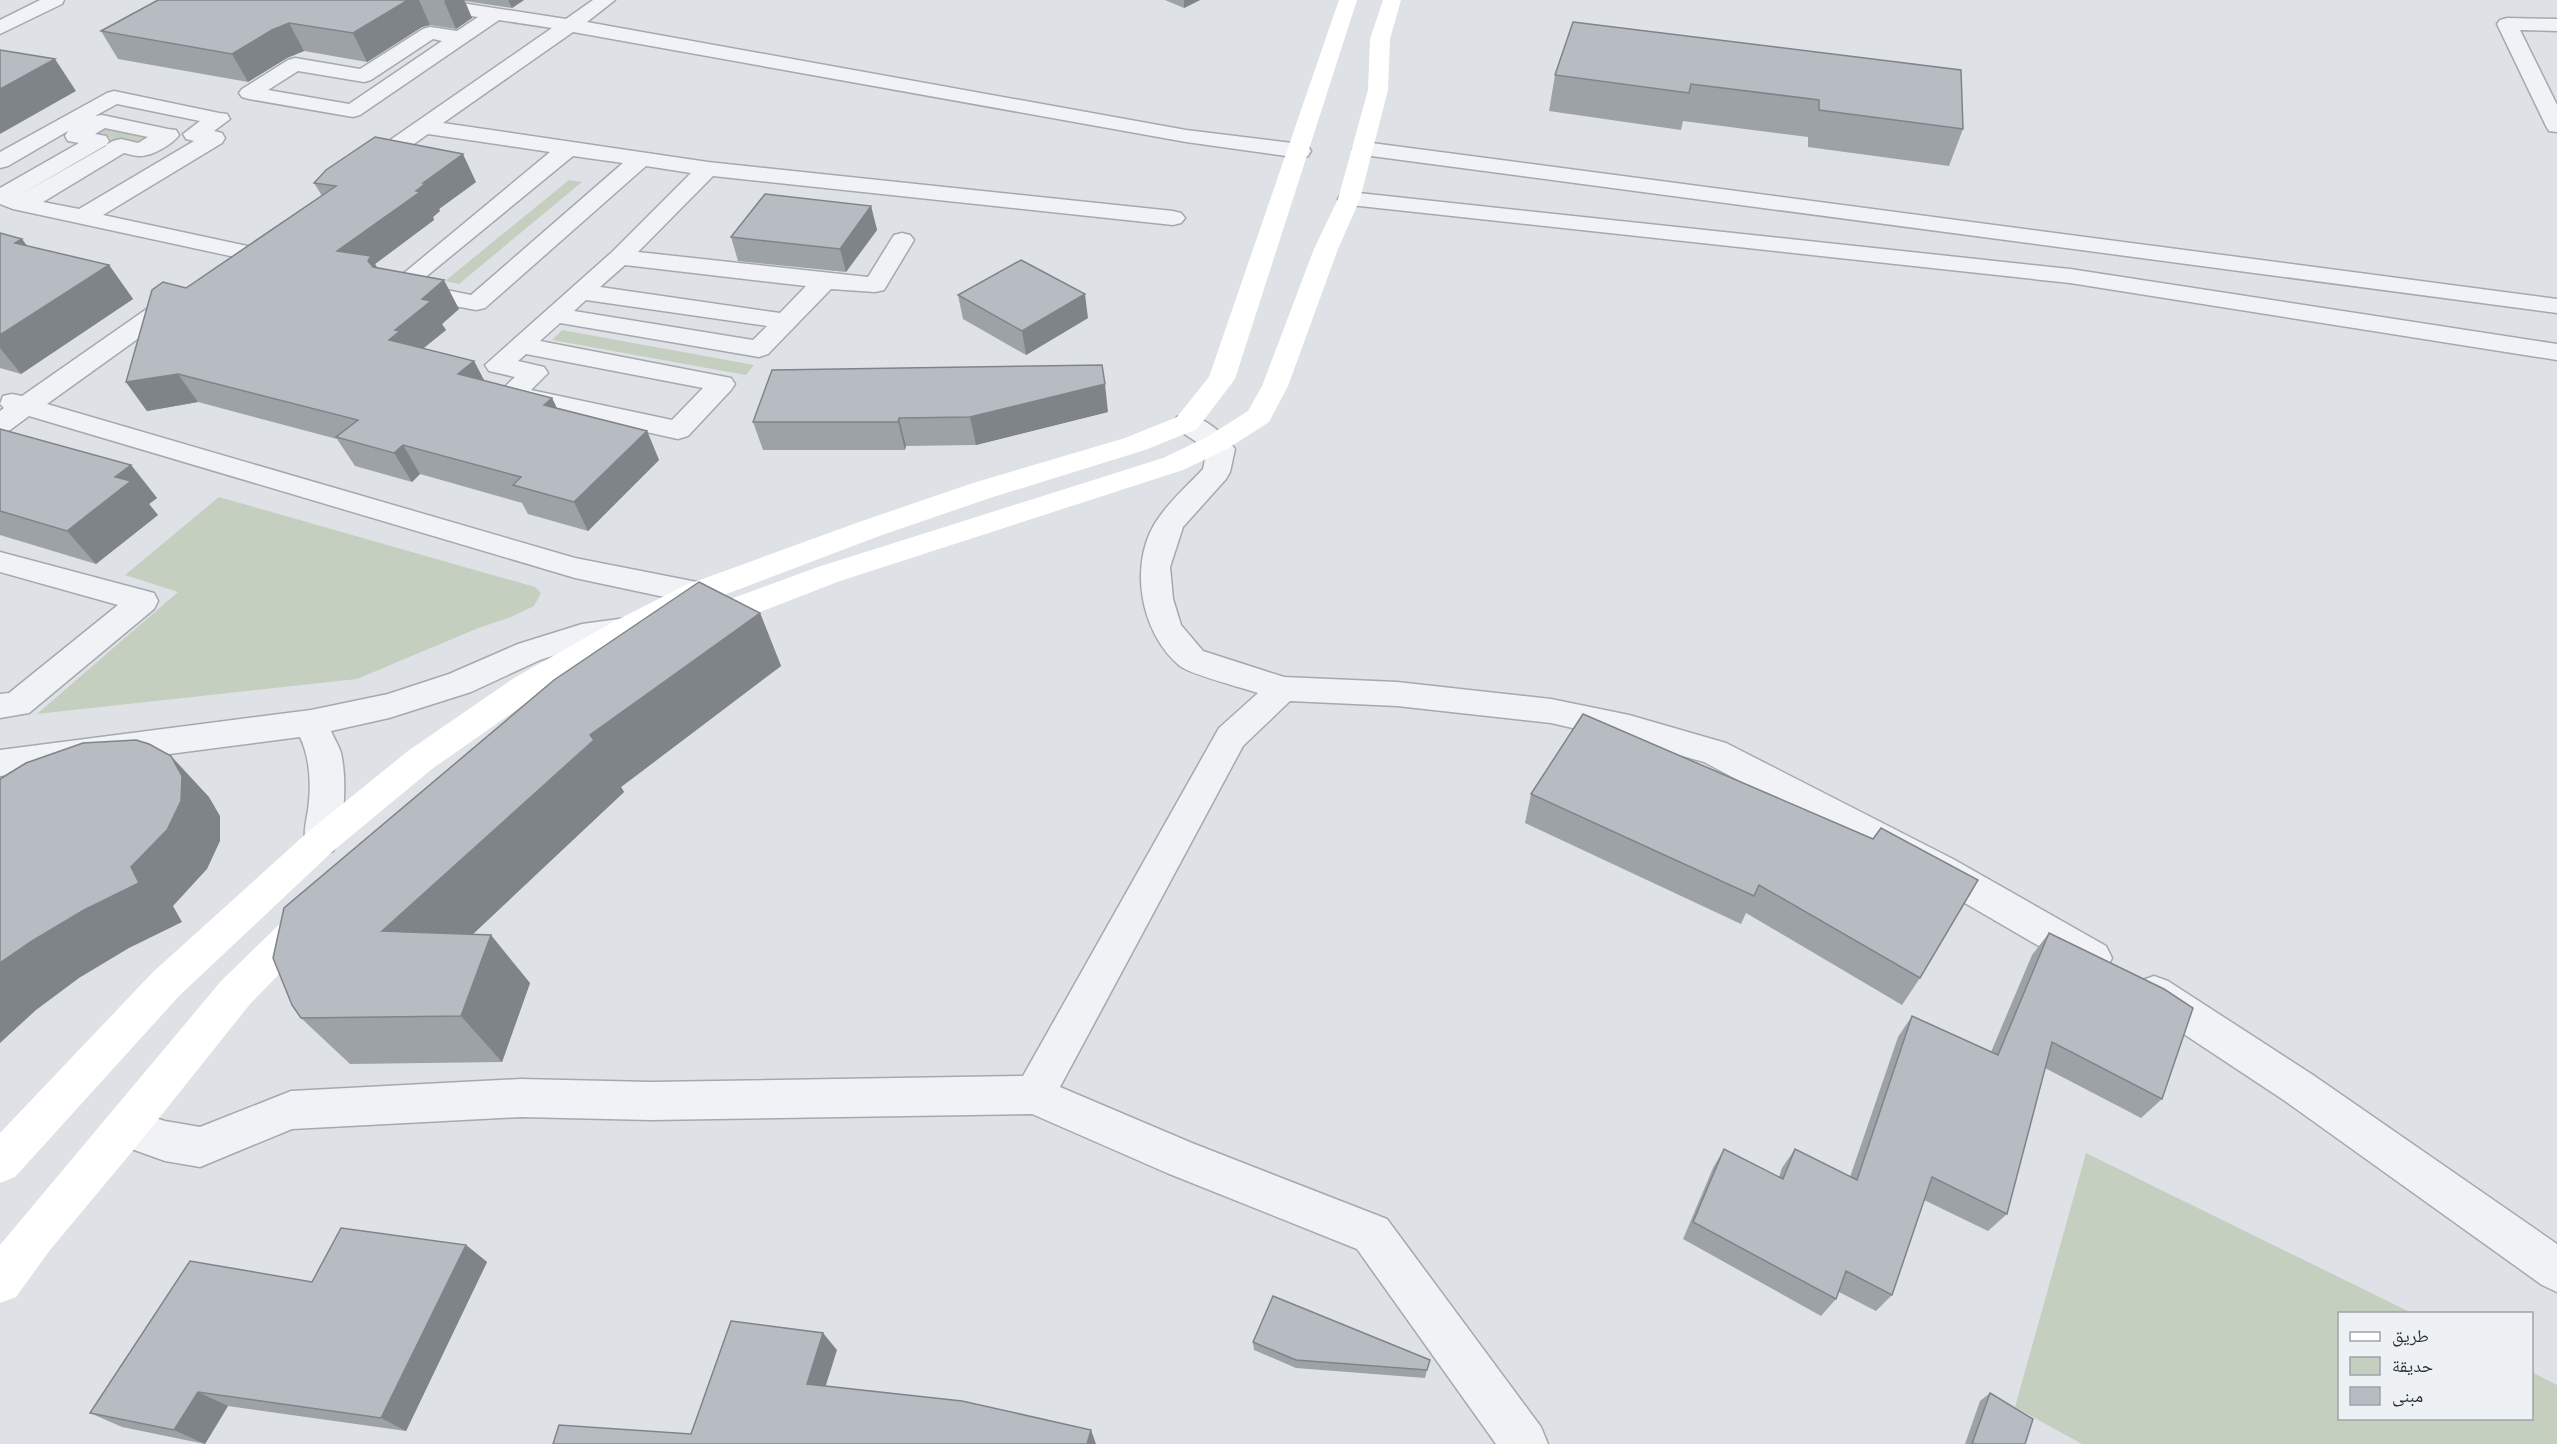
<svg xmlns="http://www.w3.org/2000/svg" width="2557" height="1444" viewBox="0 0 2557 1444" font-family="'Sofia Sans Condensed','Noto Naskh Arabic',sans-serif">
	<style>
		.green { fill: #c5cfc0 }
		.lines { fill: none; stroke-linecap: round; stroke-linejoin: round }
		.street-casing { stroke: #a4a9b0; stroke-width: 3 }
		.street { fill: #f0f2f5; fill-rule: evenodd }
		.secondary { fill: #fff; fill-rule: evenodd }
		.wall { fill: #9da2a7 }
		.shaded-wall { fill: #7f8488 }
		.building { fill: #b6bcc2; stroke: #7f8488; stroke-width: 1.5 }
	</style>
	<rect width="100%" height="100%" fill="#dee2e6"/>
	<g class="green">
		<path d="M102 127 154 137 63 175 53 173 112 138 90 133Z"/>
		<path d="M569 180 582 182 459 284 445 281Z"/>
		<path d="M562 330 754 365 746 375 552 340Z"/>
		<path d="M219 497 535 587 541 593 534 606 511 617 476 629 357 679 37 714 178 592 125 575Z"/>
		<path d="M2086 1153 2412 1313 2340 1314V1418H2532V1372L2557 1385V1444H2082L2015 1407Z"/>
	</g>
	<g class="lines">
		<g class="street-casing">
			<g id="street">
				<path d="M40 0H64L62 4 0 34V20Z"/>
				<path d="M395 0H442L566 19 593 0H615L587 22 1186 130 1300 144 1308 146 1311 151 1308 156 1300 158 1186 142 573 32 443 123 708 162 1173 211 1181 213 1185 218 1181 223 1173 225 713 176 638 252 868 277 894 235 902 233 910 235 914 240 884 290 875 292 831 289 768 354 759 357 560 323 540 341 731 378 735 384 731 390 688 436 678 439 501 400 497 394 515 377 489 371 485 365 612 252 691 173 646 166 485 308 476 310 398 295 389 293 386 288 550 152 428 134 373 173 365 175 357 173 354 168 357 163 552 28 499 20 360 115 353 117 249 99 242 97 239 93 242 89 288 60 295 58 360 69 423 29 430 27 457 31 478 17 404 6 397 4ZM433 39 442 41 349 104 268 90 298 71 364 82 371 80ZM573 156 623 163 471 295 417 284ZM625 265 806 286 780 313 600 287ZM586 300 767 326 753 340 574 311ZM526 354 703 388 672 420 531 390 548 373 544 367 518 361Z"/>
				<path d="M2507 18 2557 19V31L2520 30 2557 105V132L2549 131 2546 126 2497 24 2500 20Z"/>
				<path d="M114 91 219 113 227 114 230 119 214 131 222 133 225 138 222 143 103 215 252 247 256 252 252 257 244 259 13 209 0 204V188L79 143 68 141 65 136 68 131 8 166 0 168V152L107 93ZM117 104 200 121 183 134 186 139 194 141 79 209 43 202 124 153C129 154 135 156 139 156 151 157 173 144 179 135L176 130 168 129 102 115 95 116ZM105 128 148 137 138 143 121 139 113 141 18 196 106 146 109 141 106 136 95 134Z"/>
				<path d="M1364 142 2557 299V313L1356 154 1353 149 1356 144Z"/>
				<path d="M1349 192 2070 269 2557 344V360L2070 283 1341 204 1338 199 1341 194Z"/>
				<path d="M180 290 189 292 192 297 189 302 47 404 575 558 697 582 708 585 712 593 708 601 697 604 575 578 29 416 10 430 0 433V411L4 408 0 404 3 396 12 394 22 396 171 292Z"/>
				<path d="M1187 414C1206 419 1224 433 1235 449L1230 472 1226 479 1183 527 1170 567 1173 599 1181 625 1203 651 1284 677 1397 682 1551 699 1629 715 1726 743 1953 859 2106 946 2112 958 2106 970 2093 974 2080 970 1927 881 1704 762 1629 741 1551 723 1397 706 1290 701 1243 746 1060 1087 1192 1143 1387 1219 1541 1427 1548 1444H1496L1357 1249 1167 1173 1032 1114 651 1120 521 1117 292 1129 200 1167 165 1161 112 1142 106 1128 112 1114 126 1109 165 1121 200 1127 291 1091 521 1079 651 1082 1023 1076 1219 728 1258 693C1243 688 1189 674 1180 666 1139 632 1127 559 1160 516 1172 499 1189 484 1203 469L1207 449 1177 429 1173 423 1177 417Z"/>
				<path d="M0 552 154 593 158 601 154 609 29 713 0 718V694L9 693 118 605 0 572Z"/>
				<path d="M626 618 637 621 642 629 637 637 583 646 540 660 471 692 389 718 331 731C334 738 339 746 341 753 347 779 345 828 333 851L321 855 309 851C300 835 308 819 309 801 311 780 309 756 300 737L0 776V750L311 710 388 694 449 674 518 644 582 624Z"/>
				<path d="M2154 976 2168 981 2313 1075 2557 1244V1292L2542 1285 2285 1101 2140 1005 2135 993 2140 981Z"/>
			</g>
		</g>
		<use href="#street" class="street"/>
		<g class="secondary">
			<path d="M1339 0H1357L1235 379 1197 429 1145 450 993 497 882 535 708 601 637 637 536 696 432 769 333 851 179 996 15 1177 0 1183V1133L153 972 309 831 408 751 514 678 615 621 686 585 862 521 973 483 1125 438 1177 417 1209 377Z"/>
			<path d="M1383 0H1401L1390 39 1388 90 1360 199 1338 249 1288 386 1269 422 1227 449 1183 470 840 581 747 617 718 633 707 636 696 633 691 625 696 617 725 601 818 567 1163 458 1207 437 1248 411 1262 386 1314 249 1338 199 1368 90 1370 39Z"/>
			<path d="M306 906 319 911 324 922 319 933 250 1004 140 1142 50 1250 16 1297 0 1303V1245L222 980 293 911Z"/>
		</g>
	</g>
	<g class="wall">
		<path d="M158 0H524L512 8 465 1 472 18 456 29 430 25 422 27 367 62 304 51 287 58 248 82 118 59 101 31Z"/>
		<path d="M1165 0H1200L1184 8Z"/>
		<path d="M1573 22 1963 129 1949 166 1808 147V137L1683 121 1681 130 1549 111 1555 75Z"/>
		<path d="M476 182 439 209 440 211 433 217 434 220 375 264 377 267 459 309 442 324 446 330 423 348 474 361 484 380 552 398 557 409 647 431 659 460 588 531 528 514 522 503 420 474 412 482 355 466 337 439 198 402 147 411 126 382 186 288 322 196 314 183Z"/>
		<path d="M871 206 877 230 846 272 738 261 731 237Z"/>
		<path d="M0 233 27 246 109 265 133 299 21 374 0 368Z"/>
		<path d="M958 295 1088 318 1026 355 963 319Z"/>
		<path d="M1108 412 976 445 906 446 905 450H763L753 422Z"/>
		<path d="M0 429 131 465 157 498 149 504 158 515 96 564 0 535Z"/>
		<path d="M760 613 781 666 621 787 624 792 473 934 530 983 502 1062 350 1064 301 1018Z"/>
		<path d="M1583 714 1920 978 1902 1005 1746 913 1741 924 1525 823 1531 794Z"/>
		<path d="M2049 933 2162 1099 2141 1118 2045 1068 2007 1214 1988 1231 1924 1200 1892 1295 1876 1311 1839 1292 1836 1299 1821 1316 1683 1239 1713 1168 1724 1149 1779 1177 1782 1168 1795 1149 1850 1177 1898 1037 1912 1016 1991 1052 2032 955Z"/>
		<path d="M466 1245 487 1262 406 1431 228 1406 205 1444 122 1427 90 1413 312 1282Z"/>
		<path d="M1253 1342 1427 1370 1425 1378 1296 1368 1254 1350Z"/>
		<path d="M1990 1393 2025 1444H1965L1980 1401Z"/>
	</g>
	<g class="shaded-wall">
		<path d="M408 0H419L430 25 422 27 367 62 353 33Z"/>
		<path d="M446 0H464L472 18 456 29 444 1Z"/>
		<path d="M508 0H524L512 8Z"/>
		<path d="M1184 0H1200L1184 8Z"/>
		<path d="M289 23 304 51 287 58 248 82 232 54 272 30Z"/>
		<path d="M55 59 76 91 0 134V89Z"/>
		<path d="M463 154 476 182 439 209 440 211 433 217 434 220 375 264 386 285 337 251 416 191 423 183Z"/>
		<path d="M871 206 877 230 846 272 840 249Z"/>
		<path d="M22 239 47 272 15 243Z"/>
		<path d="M109 265 133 299 21 374 0 348V335Z"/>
		<path d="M444 280 459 309 442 324 446 330 414 356 389 340 395 330 422 299Z"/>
		<path d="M1085 294 1088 318 1026 355 1022 331Z"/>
		<path d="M474 361 489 390 458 374Z"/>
		<path d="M178 374 198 402 147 411 126 382Z"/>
		<path d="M1105 384 1108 412 976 445 970 417Z"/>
		<path d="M552 398 566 427 544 405Z"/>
		<path d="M899 418 906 446 905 450 898 422Z"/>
		<path d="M647 431 659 460 588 531 574 502Z"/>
		<path d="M403 445 420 474 412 482 394 453Z"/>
		<path d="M131 465 157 498 149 504 158 515 96 564 67 531 115 477Z"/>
		<path d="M760 613 781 666 621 787 624 792 425 979 382 931 590 735Z"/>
		<path d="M171 756 209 797 220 816V841L207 869 173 906 182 922 129 948 79 978 36 1010 0 1043V963L131 867Z"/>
		<path d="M491 935 530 983 502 1062 461 1016Z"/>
		<path d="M466 1245 487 1262 406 1431 381 1418Z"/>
		<path d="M823 1333 837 1350 821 1401 807 1384Z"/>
		<path d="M198 1392 228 1406 205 1444 174 1430Z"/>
		<path d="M1091 1430 1096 1444H1087Z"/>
	</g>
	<g class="building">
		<path d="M158 0H408L353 33 289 23 272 30 232 54 101 31Z"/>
		<path d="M1573 22 1961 70 1963 129 1819 110V100L1691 84 1689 93 1555 75Z"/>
		<path d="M0 50 55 59 0 89Z"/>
		<path d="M375 137 463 154 423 183H426L416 191 420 192 337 251 371 256 368 261 373 267 444 280 422 299 431 301 395 330 400 331 389 340 474 361 458 374 552 398 544 405 647 431 574 502 513 485 521 477 403 445 394 453 336 437 358 420 178 374 126 382 152 290 163 282 186 288 336 186 314 183 326 170Z"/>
		<path d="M765 194 871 206 840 249 731 237Z"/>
		<path d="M0 233 22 239 15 243 109 265 0 335Z"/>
		<path d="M1021 260 1085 294 1022 331 958 295Z"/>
		<path d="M1102 365 1105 384 970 417 899 418 898 422H753L772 370Z"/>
		<path d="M0 429 131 465 115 477 131 481 67 531 0 511Z"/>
		<path d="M699 582 760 613 590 735 594 740 382 931 491 935 461 1016 301 1018 292 1005 273 958 284 908 554 680Z"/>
		<path d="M1583 714 1873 839 1881 828 1978 880 1920 978 1759 885 1754 896 1531 794Z"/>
		<path d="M136 740 149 744 171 756 182 776 181 801 167 830 131 867 139 883 84 910 32 941 0 963V779L26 763 83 743Z"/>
		<path d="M2049 933 2164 989 2193 1008 2162 1099 2052 1042 2007 1214 1932 1177 1892 1295 1846 1271 1836 1299 1693 1222 1724 1149 1783 1179 1795 1149 1857 1180 1912 1016 1998 1055Z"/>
		<path d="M341 1228 466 1245 381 1418 198 1392 174 1430 90 1413 190 1261 312 1282Z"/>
		<path d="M1273 1296 1430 1360 1427 1370 1296 1360 1253 1342Z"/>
		<path d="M731 1321 823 1333 807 1384 962 1401 1091 1430 1087 1444H553L559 1425 691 1434Z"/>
		<path d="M1990 1393 2033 1419 2025 1444H1972Z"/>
	</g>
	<rect x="2338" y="1312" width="195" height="108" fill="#edf1f4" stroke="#9fa4aa" stroke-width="1.5"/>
	<rect x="2350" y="1332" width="30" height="9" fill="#ffffff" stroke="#9fa4aa" stroke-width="1.5"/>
	<text x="2392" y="1342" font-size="18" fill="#29313c">طريق</text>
	<rect x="2350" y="1357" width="30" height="18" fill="#c5cfc0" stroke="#9fa4aa" stroke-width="1.5"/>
	<text x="2392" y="1372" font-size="18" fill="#29313c">حديقة</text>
	<rect x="2350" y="1387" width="30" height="18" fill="#b6bcc2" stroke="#9fa4aa" stroke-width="1.5"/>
	<text x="2392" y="1402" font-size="18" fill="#29313c">مبنى</text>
</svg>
